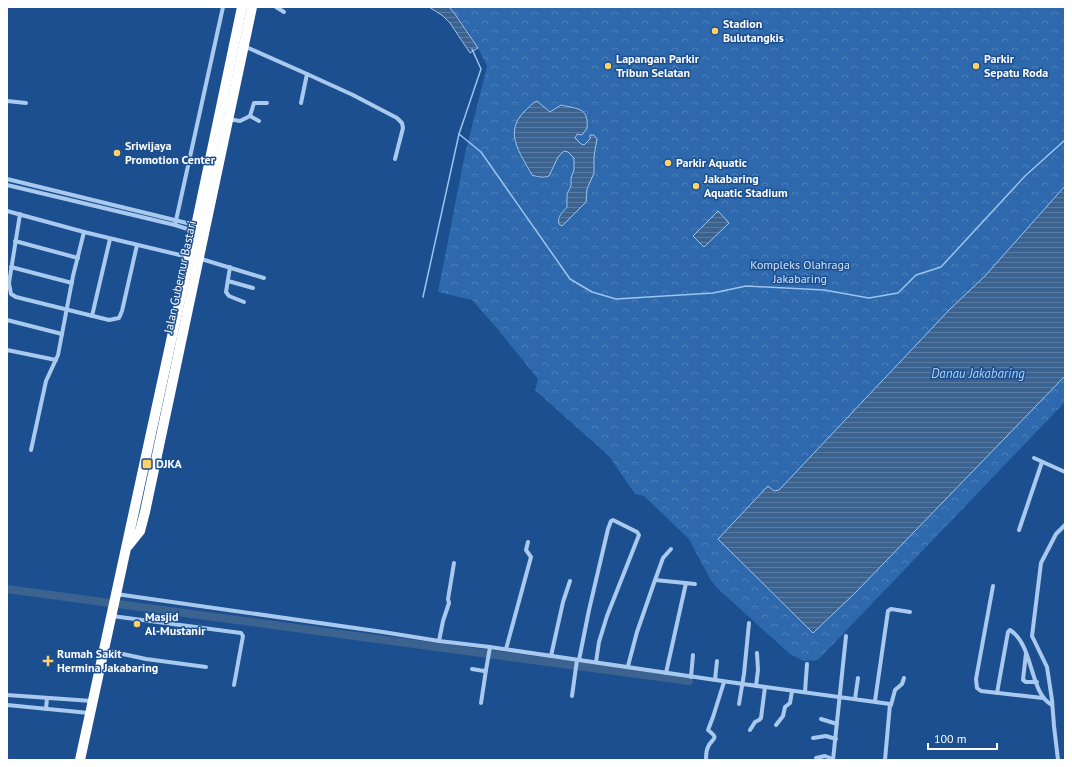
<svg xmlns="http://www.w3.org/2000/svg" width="1072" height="767" viewBox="0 0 1072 767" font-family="'PT Sans',sans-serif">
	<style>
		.park { fill: url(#park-crowns) }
		.water { fill: url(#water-rules); stroke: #9cc4f0 }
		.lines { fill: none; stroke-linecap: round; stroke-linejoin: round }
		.stream { stroke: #9cc4f0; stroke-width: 1.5 }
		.river { stroke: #3c6290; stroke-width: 8 }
		.street { stroke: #a9c9ee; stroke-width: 4 }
		.highway { stroke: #fff; stroke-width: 10 }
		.tram { stroke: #fff; stroke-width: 1 }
		.poi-dot { fill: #ffd166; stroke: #1b4f8f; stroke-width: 1.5 }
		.labels { text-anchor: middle; stroke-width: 3; stroke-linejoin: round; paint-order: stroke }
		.poi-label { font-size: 12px; font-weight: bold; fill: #fff; stroke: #1b4f8f; text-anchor: start }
		.park-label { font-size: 12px; fill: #cfe3fa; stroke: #1b4f8f }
		.street-label { font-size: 12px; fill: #fff; stroke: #1b4f8f }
		.water-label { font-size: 13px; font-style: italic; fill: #b5d3f5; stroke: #1b4f8f }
	</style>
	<defs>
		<pattern id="park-crowns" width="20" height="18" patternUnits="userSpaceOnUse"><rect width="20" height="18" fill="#2e69ad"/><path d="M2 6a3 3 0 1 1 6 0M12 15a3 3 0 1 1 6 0" fill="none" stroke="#4d80b9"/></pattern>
		<pattern id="water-rules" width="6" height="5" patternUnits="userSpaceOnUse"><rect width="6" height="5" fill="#3c6290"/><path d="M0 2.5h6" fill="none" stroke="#597aa1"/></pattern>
	</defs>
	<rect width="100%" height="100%" fill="#1b4f8f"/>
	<path class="park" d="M449 7H1065V402L818 660 804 661 790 654 717 588 710 579 689 539 644 496 635 494 609 456 535 390 538 379 495 326 472 300 438 292 465 154 487 66C477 45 465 24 449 7Z"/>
	<g class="water">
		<path d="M429 7H449L455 14 478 48 470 53 450 23 443 16Z"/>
		<path d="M537 101 550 112 561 105C577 109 589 107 587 128L582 135 577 134 575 138 581 144 584 145 590 139V135H594L597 139 594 156V173L587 189 586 202 562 226 559 224C557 216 563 212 567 207V194L571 186V178L574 170V158L568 152 564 151 558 157 549 176C543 178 538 177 532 175 520 153 503 132 525 111 529 107 532 103 537 101Z"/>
		<path d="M1065 186V376L854 594 813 633 718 539 768 486 774 491 779 490 951 308 985 276Z"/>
		<path d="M718 211 729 223 704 247 693 236Z"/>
	</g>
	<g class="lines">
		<g class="stream">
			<path d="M459 134 481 152 570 279 592 292 616 299 713 293 746 286 824 290 869 298 898 293 916 275 941 267 1025 176 1065 140"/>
			<path d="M423 297 459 134 481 69 472 49"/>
		</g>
		<g class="river">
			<path d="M7 589 110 603"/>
			<path d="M118 604 689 681"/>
		</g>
		<g class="street">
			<path d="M276 7 284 12"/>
			<path d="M244 46 307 74"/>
			<path d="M7 101 26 103"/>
			<path d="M301 103 307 74 353 95 397 118 402 123 403 128 395 159"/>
			<path d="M250 116 254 103H267"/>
			<path d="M228 119 240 121 250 116 259 121"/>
			<path d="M7 179 195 225"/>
			<path d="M7 185 175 225 194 231"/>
			<path d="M7 211 84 232 188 257"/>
			<path d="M20 214 9 283 11 294 16 297 109 320 119 318 122 311 137 245"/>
			<path d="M175 225 223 7"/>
			<path d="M15 241 78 258"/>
			<path d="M198 258 264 278"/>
			<path d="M11 267 72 283"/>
			<path d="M230 267 226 292 229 296 244 302"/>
			<path d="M228 281 253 288"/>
			<path d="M92 316 110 239"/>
			<path d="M7 320 62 334"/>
			<path d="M7 350 56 360"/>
			<path d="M31 450 46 381 58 355 73 276 84 232"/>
			<path d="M1034 458 1065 472"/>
			<path d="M1019 530 1042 462"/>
			<path d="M655 580 695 584"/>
			<path d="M993 586 976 679 977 688 981 691 1043 698"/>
			<path d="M116 594 383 632 439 641 490 647 743 684 890 704 885 760"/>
			<path d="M112 616 241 633 243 636 234 685"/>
			<path d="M439 641 443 621 449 603 448 599 454 563"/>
			<path d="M506 649 531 557 526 550 528 542"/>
			<path d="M104 650 146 659 206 667"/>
			<path d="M1026 653 1023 680 1026 682H1037"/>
			<path d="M551 656 563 602 570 581"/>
			<path d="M579 660 589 610 608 529 611 521 613 520 637 532 639 535 607 616 599 642 596 662"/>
			<path d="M628 666 637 632 654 583 663 558 671 549"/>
			<path d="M472 669 484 671 486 670 490 647"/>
			<path d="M666 673 686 583"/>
			<path d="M691 677 693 655"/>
			<path d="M715 680 717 661"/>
			<path d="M756 686 758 670 757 653"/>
			<path d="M805 692 807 664"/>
			<path d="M997 693 1008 632 1010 630C1034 645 1029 693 1052 705"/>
			<path d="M7 695 92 701"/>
			<path d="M572 696 577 660"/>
			<path d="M855 699 858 678"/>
			<path d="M875 701 888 611 891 609 910 612"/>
			<path d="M481 703 486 670"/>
			<path d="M739 704 744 674 749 623"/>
			<path d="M7 705 89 713"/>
			<path d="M891 705 895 690 902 684 904 678"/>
			<path d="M46 709 47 698"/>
			<path d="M821 719 837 724"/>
			<path d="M776 725 783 716 785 707 790 703 792 691"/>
			<path d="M750 730 755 722 759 720 761 718 765 687"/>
			<path d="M813 738 826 736 836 739"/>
			<path d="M816 758 825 756 833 759"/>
			<path d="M706 760C706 756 706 751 708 747 711 738 721 740 708 730L713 717 724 682"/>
			<path d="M833 760 846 636"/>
			<path d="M1058 760 1054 726 1052 700 1047 667 1032 636 1041 563 1056 534 1065 525"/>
		</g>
		<g class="highway">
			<path d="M128 546 140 531 145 512 252 7"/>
			<path d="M80 760 196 226 242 7"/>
		</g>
		<path class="tram" d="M84 760 245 7"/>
	</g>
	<g class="poi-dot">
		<circle cx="715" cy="31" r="4"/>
		<circle cx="608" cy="66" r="4"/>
		<circle cx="976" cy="66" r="4"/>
		<circle cx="117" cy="153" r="4"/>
		<circle cx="668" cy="163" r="4"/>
		<circle cx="696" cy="186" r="4"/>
		<rect x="142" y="459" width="10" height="10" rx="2"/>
		<circle cx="137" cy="624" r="4"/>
		<path d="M46 655h4v4h4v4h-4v4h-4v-4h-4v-4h4z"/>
	</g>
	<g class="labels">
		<g class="poi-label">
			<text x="723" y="28">Stadion<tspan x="723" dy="14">Bulutangkis</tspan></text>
			<text x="616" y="63">Lapangan Parkir<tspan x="616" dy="14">Tribun Selatan</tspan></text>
			<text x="984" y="63">Parkir<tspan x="984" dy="14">Sepatu Roda</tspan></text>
			<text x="125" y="150">Sriwijaya<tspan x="125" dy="14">Promotion Center</tspan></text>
			<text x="676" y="167">Parkir Aquatic</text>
			<text x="704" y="183">Jakabaring<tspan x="704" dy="14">Aquatic Stadium</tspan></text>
			<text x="156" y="468">DJKA</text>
			<text x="145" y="621">Masjid<tspan x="145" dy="14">Al-Mustanir</tspan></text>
			<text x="57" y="658">Rumah Sakit<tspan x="57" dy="14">Hermina Jakabaring</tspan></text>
		</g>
		<g class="park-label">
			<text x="800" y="269">Kompleks Olahraga<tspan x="800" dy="14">Jakabaring</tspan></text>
		</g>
		<g class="street-label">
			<text transform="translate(180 277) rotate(-78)" y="4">Jalan Gubernur Bastari</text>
		</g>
		<g class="water-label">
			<text x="978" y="378">Danau Jakabaring</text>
		</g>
	</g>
	<rect width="1072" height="767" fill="none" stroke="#ffffff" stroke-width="16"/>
	<path d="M928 743v6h69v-6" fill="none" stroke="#ffffff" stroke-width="2"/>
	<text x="934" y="743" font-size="12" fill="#ffffff" stroke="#1b4f8f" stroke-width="3" paint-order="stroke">100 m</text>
</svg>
